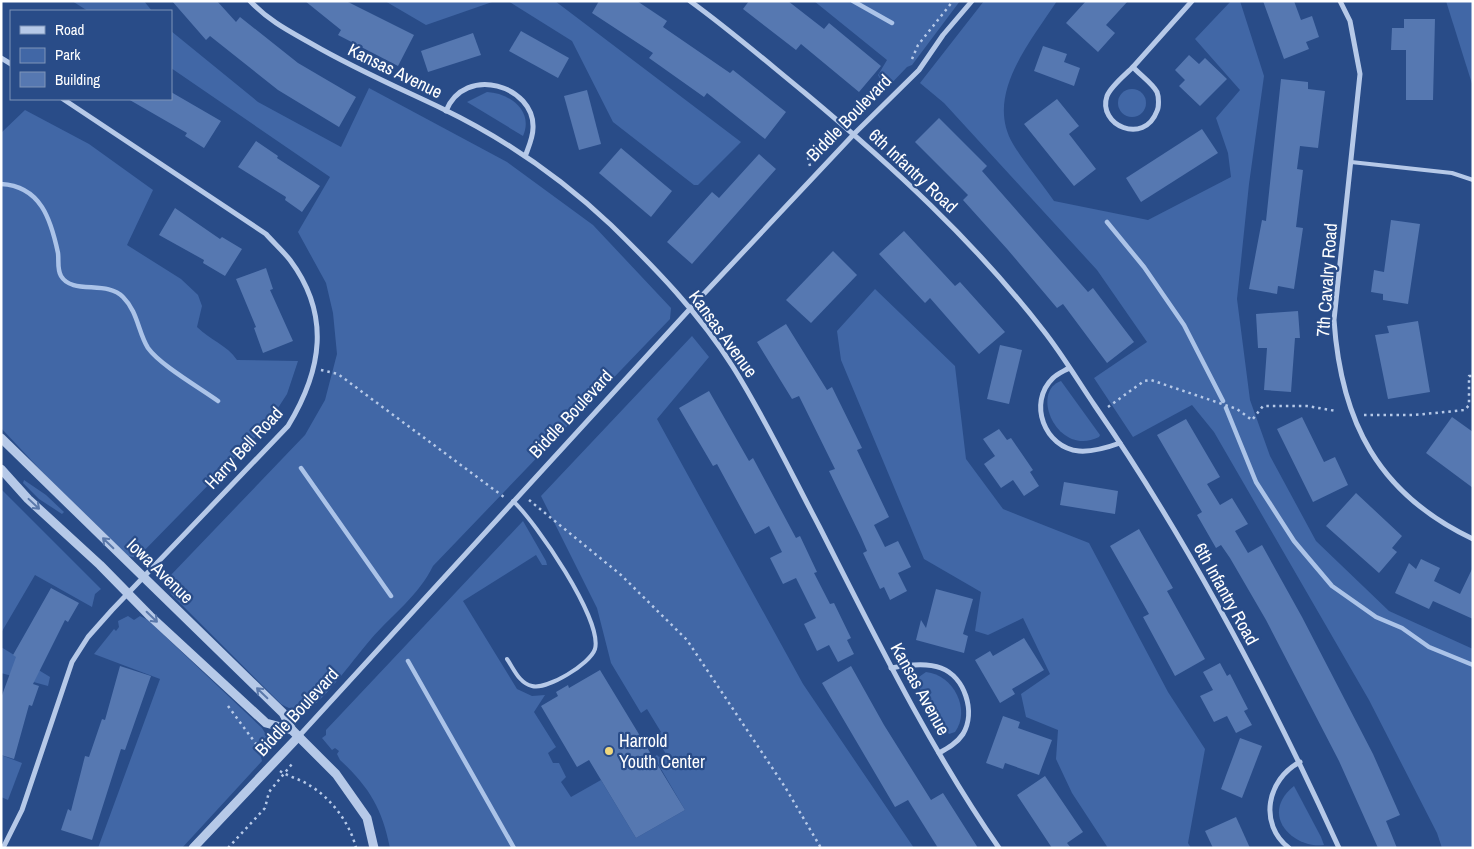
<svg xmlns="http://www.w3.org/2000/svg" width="1474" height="849" viewBox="0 0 1474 849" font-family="'Archivo Narrow',sans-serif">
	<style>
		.green { fill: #4167a6 }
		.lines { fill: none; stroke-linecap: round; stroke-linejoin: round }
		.stream { stroke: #abc3e8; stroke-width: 4.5 }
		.building { fill: #5678b1 }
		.path { stroke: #b6c9e8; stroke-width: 2.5; stroke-dasharray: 2.5 4; stroke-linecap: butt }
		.service { stroke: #b6c9e8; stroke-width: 4 }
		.minor { stroke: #b6c9e8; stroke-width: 5 }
		.tertiary { stroke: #b6c9e8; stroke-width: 9 }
		.oneway { stroke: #5a78aa }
		.poi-dot { fill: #efd77d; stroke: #294c88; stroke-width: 2 }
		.labels { text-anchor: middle; stroke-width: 4.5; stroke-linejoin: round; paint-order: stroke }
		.street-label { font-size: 18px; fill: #fff; stroke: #294c88 }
		.poi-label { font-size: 18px; fill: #fff; stroke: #294c88; text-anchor: start }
	</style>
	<rect width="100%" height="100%" fill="#294c88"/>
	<g class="green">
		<path d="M72 1H144L152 11H88Z"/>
		<path d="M385 1H495L426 25Z"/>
		<path d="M508 1H555L741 142 698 185H694L613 122 572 41Z"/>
		<path d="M814 1H960L912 65 907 67 886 89 878 75 887 60Z"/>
		<path d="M984 1H1057C1031 41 984 95 1013 144 1025 164 1041 182 1054 201L1148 220 1231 177 1228 153 1216 118 1240 90 1195 39 1231 1H1240L1264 76 1249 184 1237 299 1250 400 1270 456 1316 541 1389 611 1473 649V848H1442L1437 833 1369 700 1214 432 1192 405 1133 437 1094 378 1147 342 1097 270 944 103 920 83Z"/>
		<path d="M1446 1H1473V87Z"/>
		<path d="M171 31 258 102 341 147 369 88 507 162 593 225 671 308 670 319 433 566C419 595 392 615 371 639 356 656 327 697 310 708 300 714 290 709 281 704L171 594 168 586 170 576 305 435 325 400 337 354 333 313 326 283 298 232 330 177 171 68Z"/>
		<circle cx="1132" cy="103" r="14"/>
		<path d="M487 92C510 93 534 111 523 136L467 102Z"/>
		<path d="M25 110 89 144 153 190 127 245 181 279 198 295 202 306 197 327C210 340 227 345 237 360L298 361 287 394 267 425 137 558 128 556 78 510 1 428V133Z"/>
		<path d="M875 289 955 366 966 459 1003 509 1089 543 1168 692 1205 749 1188 843 1191 848H1108L1072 793 1056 759 1058 730 1026 717 1021 694 1050 674 1023 618 988 635 975 631 981 592 924 559 841 360 837 331Z"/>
		<path d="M692 336 709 357 657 419 803 684 914 848H390C382 808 369 787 340 760L337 754 339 751 335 748 332 750 322 738 326 735V730L523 521 546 561 547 565H542L536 555 463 601 517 689 532 696 545 695 534 712 556 747 548 753 553 763H559L566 777 561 782 571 797 601 780 636 838 685 810 654 757 657 755 659 757 666 754 655 736 661 732 647 709 641 713 611 663 597 608 541 496Z"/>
		<path d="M1061 381 1100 435 1099 437C1058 458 1029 392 1061 381Z"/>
		<path d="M24 480 46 495 64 512 62 514 39 499 23 483Z"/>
		<path d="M1 489 101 589 95 594 92 607 35 575 1 633Z"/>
		<path d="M128 616 134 620 140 616 148 620 262 728 268 738 267 752H264L261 757 262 761 182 848H98L160 679 94 654 114 629 116 631 119 627 118 621Z"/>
		<path d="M1 647 50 677 48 686 1 673Z"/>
		<path d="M926 672C954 675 971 710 955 732L949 734C935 719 922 698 916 679Z"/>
		<path d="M1 755 22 763 8 800 1 797Z"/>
		<path d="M1294 786 1321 837 1324 845C1294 849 1258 815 1294 786Z"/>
	</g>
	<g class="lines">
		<g class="stream">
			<path d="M853 1 892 23"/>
			<path d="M1 184C41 186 51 220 58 253 59 261 57 269 61 276 72 295 107 280 123 297 138 312 138 332 148 348 160 365 200 388 218 401"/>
			<path d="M1107 222 1144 267 1184 325 1223 401"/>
			<path d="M1226 408 1256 482 1294 541 1332 586 1376 617 1402 628 1429 647 1473 665"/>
			<path d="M301 468 391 596"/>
			<path d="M408 661 514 848"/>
		</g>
	</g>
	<g class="building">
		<path d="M172 1H217L236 22 240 17 298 63 356 97 339 127 278 90 210 36 206 40Z"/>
		<path d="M305 1H346L414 35 398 66 338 35 341 30Z"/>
		<path d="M599 1H637L667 21 663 27 730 73 733 70 786 112 765 139 707 93 704 97 649 58 653 53 592 13Z"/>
		<path d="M749 1H788L824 29 829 23 881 66 859 92 801 44 796 50 743 9Z"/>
		<path d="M1086 1H1128L1106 25 1115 33 1098 52 1066 23Z"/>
		<path d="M1263 1H1294L1301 20 1312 16 1319 37 1306 42 1309 49 1284 59Z"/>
		<path d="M1404 19H1435L1433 100H1406V50H1391L1392 28H1404Z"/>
		<path d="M521 31 569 58 558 78 509 51Z"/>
		<path d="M473 33 481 55 428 72 421 51Z"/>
		<path d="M1043 46 1067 54 1064 62 1080 68 1074 86 1034 71Z"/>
		<path d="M1189 55 1199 64 1205 58 1227 79 1200 106 1179 86 1185 80 1175 70Z"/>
		<path d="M1281 79 1308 82V89L1325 91 1318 148 1300 146 1297 169 1303 170 1296 227 1303 228 1294 289 1278 286 1277 294 1249 289 1262 220 1266 221Z"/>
		<path d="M587 90 601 144 579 150 564 96Z"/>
		<path d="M171 92 221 121 204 148 185 136 187 133 128 99H171Z"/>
		<path d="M1057 99 1079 126 1069 134 1096 169 1074 186 1024 124Z"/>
		<path d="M939 118 987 166 982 171 1088 292 1093 288 1134 342 1107 363 1063 304 1057 308 1008 250 963 200 968 195 915 142Z"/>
		<path d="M1202 129 1218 153 1141 202 1126 178Z"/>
		<path d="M256 141 278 156 277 158 320 186 302 212 285 200 286 197 238 167Z"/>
		<path d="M621 148 672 191 651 217 599 173Z"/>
		<path d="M759 154 776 169 692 264 667 242 712 192 719 198Z"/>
		<path d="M175 208 220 239 222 237 242 249 225 276 203 263 204 260 159 235Z"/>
		<path d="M1391 220 1420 224 1408 304 1383 300V294L1371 292 1374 270 1384 272Z"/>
		<path d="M904 231 955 286 960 282 1005 332 979 354 930 298 925 303 879 254Z"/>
		<path d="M833 251 857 275 811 323 786 300Z"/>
		<path d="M266 268 273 289 270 290 293 341 263 353 254 328 256 327 236 279Z"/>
		<path d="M1298 311 1300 338H1295L1291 392 1264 390 1267 348H1258L1256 314Z"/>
		<path d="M1418 321 1430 392 1388 399 1375 335 1389 333 1387 326Z"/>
		<path d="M786 324 827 390 832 387 862 448 857 450 889 517 874 525 885 547 898 541 911 567 898 573 907 591 890 600 884 587 880 589 863 553 867 551 861 537 829 471 835 469 799 396 792 399 757 342Z"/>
		<path d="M1000 345 1022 350 1009 404 987 399Z"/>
		<path d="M709 391 749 461 753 458 796 538 800 536 817 572 814 573 830 604 834 603 851 638 847 640 854 654 838 662 829 645 817 651 804 624 816 618 796 578 783 584 770 558 782 552 769 526 755 534 717 464 713 466 679 408Z"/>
		<path d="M1302 417 1324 462 1335 457 1348 485 1313 502 1277 429Z"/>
		<path d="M1452 417 1473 432V488L1426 453Z"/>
		<path d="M1186 419 1220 477 1207 484 1220 505 1232 498 1248 524 1235 531 1248 553 1262 545 1302 617 1373 754 1400 815 1386 821 1397 848H1378L1339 761 1266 620 1230 558 1221 545 1216 548 1197 515 1202 512 1157 435Z"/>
		<path d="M999 429 1007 440 1011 438 1033 470 1030 472 1039 486 1024 496 1013 480 1001 488 984 464 995 456 983 439Z"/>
		<path d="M1064 482 1118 491 1115 514 1060 505Z"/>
		<path d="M1356 493 1402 536 1392 548 1397 552 1379 573 1326 526Z"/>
		<path d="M1139 529 1173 588 1167 591 1205 659 1175 676 1143 617 1149 614 1110 546Z"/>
		<path d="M1421 559 1440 568 1434 581 1460 594 1473 567V619L1433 601 1429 609 1395 593 1409 563 1416 569Z"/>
		<path d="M51 588 79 603 68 622 65 620 33 684 39 686 32 706 29 705 14 759 1 755V698L16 657 13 655Z"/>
		<path d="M936 589 973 599 963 634 968 636 964 653 916 640 921 620 926 628Z"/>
		<path d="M1024 638 1044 670 1012 689 1015 694 1000 703 975 660 990 651 993 656Z"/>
		<path d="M1220 663 1227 676 1230 674 1248 709 1244 711 1252 725 1236 733 1227 716 1214 722 1200 696 1213 690 1203 672Z"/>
		<path d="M120 666 151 676 125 750 121 749 92 840 61 830 68 809 71 811 85 756 89 757 102 719 105 720Z"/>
		<path d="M851 666 884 725 931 800 943 793 978 848H938L908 800 895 807 822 683Z"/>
		<path d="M600 670 685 810 636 838 589 760 577 767 541 706 558 696 556 692 568 685 569 688Z"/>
		<path d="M1003 716 1020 722 1018 728 1052 740 1039 775 1005 763 1003 769 986 763Z"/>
		<path d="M1240 738 1262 746 1242 798 1221 789Z"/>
		<path d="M1045 776 1083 832 1067 843 1071 848H1052L1017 795Z"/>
		<path d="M1236 817 1250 848H1213L1205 831Z"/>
	</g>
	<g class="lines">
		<g class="path">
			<path d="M912 59 918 45 953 1"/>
			<path d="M810 166 808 158 824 150"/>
			<path d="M321 370 338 374 504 497"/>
			<path d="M1108 407 1144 381 1151 380 1237 409 1252 420 1263 406H1307L1336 411"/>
			<path d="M1364 415H1414L1465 410 1469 405V376H1473"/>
			<path d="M529 500 621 575 687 640 785 787 821 848"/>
			<path d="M228 706 265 756"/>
			<path d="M280 771C289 777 300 779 309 785 331 798 350 823 356 848"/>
			<path d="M228 848 265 808 269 792 292 764"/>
		</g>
		<g class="service">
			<path d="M1351 162 1452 173 1473 180"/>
			<path d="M507 659C514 669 519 683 532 686 547 690 590 664 595 649 603 620 535 521 513 501"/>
		</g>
		<g class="minor">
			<path d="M250 1C269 21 289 31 312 44 355 69 399 88 443 109 505 139 561 178 611 225 655 268 700 314 733 367 765 418 791 473 819 526 875 636 929 747 999 848"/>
			<path d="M690 1C730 30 767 62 805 93 891 165 974 241 1043 330 1062 354 1078 381 1095 406 1191 545 1269 694 1339 848"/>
			<path d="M1340 1 1350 21 1360 74 1334 320C1341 422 1378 494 1473 539"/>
			<path d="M1 58 11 64"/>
			<path d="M1133 67C1140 75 1152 83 1157 92 1159 97 1159 107 1157 111 1144 146 1097 125 1107 96 1111 86 1125 75 1133 67Z"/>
			<path d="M1133 67 1192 1"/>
			<path d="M446 111C465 64 535 86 533 128 533 137 529 146 526 154"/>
			<path d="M1069 368C1064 371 1057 374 1053 378 1027 403 1045 448 1079 451 1092 452 1109 447 1120 443"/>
			<path d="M891 668C906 665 926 662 941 668 965 677 976 712 963 734 957 743 948 748 939 753"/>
			<path d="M299 736 699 299 854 134 919 70 943 35 972 1"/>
			<path d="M3 848 22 810 72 662 88 637 112 610 288 426C322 370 331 315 290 260 283 251 274 243 266 234L63 99"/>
			<path d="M1289 848C1258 824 1267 779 1300 762"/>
		</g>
		<g class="tertiary">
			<path d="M1 438 283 713 292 730 336 774 367 818 374 848"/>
			<path d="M1 469 28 499 100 565 150 616 266 723 292 730"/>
			<path d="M193 848 299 736"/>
		</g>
	</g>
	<defs><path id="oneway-shaft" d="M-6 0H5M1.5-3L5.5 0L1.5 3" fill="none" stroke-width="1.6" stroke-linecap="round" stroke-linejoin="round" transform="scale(1.25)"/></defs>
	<g class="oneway">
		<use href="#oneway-shaft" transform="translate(34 504) rotate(43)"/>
		<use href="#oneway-shaft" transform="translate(108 543) rotate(-136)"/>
		<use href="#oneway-shaft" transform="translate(152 617) rotate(44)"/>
		<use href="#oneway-shaft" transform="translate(262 693) rotate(-136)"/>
	</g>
	<circle class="poi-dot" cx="609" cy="751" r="5"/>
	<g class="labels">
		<g class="street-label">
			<text transform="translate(395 71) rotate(26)" y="6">Kansas Avenue</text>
			<text transform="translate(849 118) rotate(-46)" y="6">Biddle Boulevard</text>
			<text transform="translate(913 171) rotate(43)" y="6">6th Infantry Road</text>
			<text transform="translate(1327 280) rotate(-86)" y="6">7th Cavalry Road</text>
			<text transform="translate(723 334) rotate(54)" y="6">Kansas Avenue</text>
			<text transform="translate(571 414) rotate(-47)" y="6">Biddle Boulevard</text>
			<text transform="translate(244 448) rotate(-47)" y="6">Harry Bell Road</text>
			<text transform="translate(160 571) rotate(44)" y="6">Iowa Avenue</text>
			<text transform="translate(1226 594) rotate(61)" y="6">6th Infantry Road</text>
			<text transform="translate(920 689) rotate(61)" y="6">Kansas Avenue</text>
			<text transform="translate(297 712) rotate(-47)" y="6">Biddle Boulevard</text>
		</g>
		<g class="poi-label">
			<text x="619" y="747">Harrold<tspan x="619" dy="21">Youth Center</tspan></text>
		</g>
	</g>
	<rect width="1474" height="849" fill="none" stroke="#ffffff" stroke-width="5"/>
	<rect x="10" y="10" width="162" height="90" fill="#294c88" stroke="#7f94b8"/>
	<rect x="20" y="26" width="25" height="8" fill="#b6c9e8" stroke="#7f94b8"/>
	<text x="55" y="35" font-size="15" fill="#ffffff">Road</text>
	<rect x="20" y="48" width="25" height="15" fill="#4167a6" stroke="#7f94b8"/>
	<text x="55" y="60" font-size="15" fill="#ffffff">Park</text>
	<rect x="20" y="72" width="25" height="15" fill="#5678b1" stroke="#7f94b8"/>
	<text x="55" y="85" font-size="15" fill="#ffffff">Building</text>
</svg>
